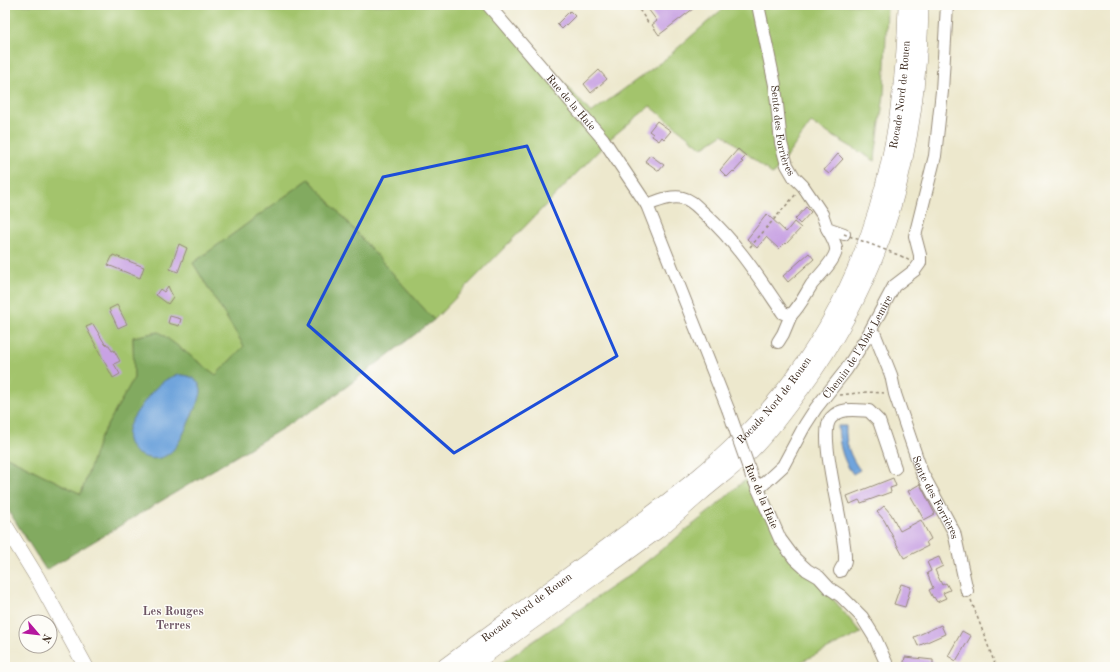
<svg xmlns="http://www.w3.org/2000/svg" width="1120" height="672" viewBox="0 0 1120 672" font-family="'Old Standard TT',serif">
	<style>
		.green { fill: #a3c46c; stroke: #6f7745 }
		.forest { fill: #82aa60; stroke: #5e6a3f }
		.water { fill: #6fa4dc; stroke: #55677d }
		.building { fill: #c8a2e3 }
		.lines { fill: none; stroke-linecap: round; stroke-linejoin: round }
		.minor-casing { stroke: #948976; stroke-width: 14 }
		.major-casing { stroke: #948976; stroke-width: 16 }
		.highway-casing { stroke: #948976; stroke-width: 18 }
		.path { stroke: #948976; stroke-width: 1.5; stroke-dasharray: 3 3; stroke-linecap: butt }
		.minor { stroke: #fff; stroke-width: 12 }
		.major { stroke: #fff; stroke-width: 15 }
		.highway { stroke: #fff; stroke-width: 17 }
		.minor-bridge-casing { stroke: #948976; stroke-width: 14; stroke-linecap: butt }
		.path-bridge { stroke: #948976; stroke-width: 1.5; stroke-dasharray: 3 3; stroke-linecap: butt }
		.minor-bridge { stroke: #fff; stroke-width: 12 }
		.marked { fill: none; stroke: #1d4ed8; stroke-width: 3; stroke-linejoin: round }
		.labels { text-anchor: middle; stroke-width: 3; stroke-linejoin: round; paint-order: stroke }
		.street-label { font-size: 11px; fill: #3b2a1e; stroke: #fdfcf7 }
		.neighbourhood-label { font-size: 12px; font-weight: bold; fill: #6c5463; stroke: #fdfcf7 }
	</style>
	<rect width="100%" height="100%" fill="#fdfcf7"/>
	<filter id="ink" filterUnits="userSpaceOnUse"><feTurbulence type="fractalNoise" baseFrequency=".025" numOctaves="2"/><feDisplacementMap in="SourceGraphic" scale="8" xChannelSelector="R" yChannelSelector="G"/><feConvolveMatrix kernelMatrix="1 2 1 2 8 2 1 2 1" color-interpolation-filters="sRGB"/></filter>
	<filter id="wash" filterUnits="userSpaceOnUse"><feTurbulence type="fractalNoise" baseFrequency=".012" numOctaves="4" result="noise"/><feDisplacementMap in="SourceGraphic" scale="16" xChannelSelector="R" yChannelSelector="G"/><feGaussianBlur stdDeviation="0.9" result="paint"/><feColorMatrix in="noise" values="0 0 0 0 0 0 0 0 0 0 0 0 0 0 0 0 0 1.4 0 .05"/><feComposite in="paint" operator="in"/></filter>
	<g filter="url(#wash)">
		<rect width="100%" height="100%" fill="#ede8cd"/>
		<g class="green">
			<path d="M5 5H495L591 113 664 60 727 5H887L884 95 876 150 875 161 811 123 773 175 723 134 702 148 650 106 611 138 434 320 309 179 193 263 244 346 216 375 159 332 133 337 134 378 100 438 81 494 5 456V403L10 380 5 373Z"/>
			<path d="M754 475 779 533 861 633 790 667H496L632 573 715 507 740 484Z"/>
		</g>
		<path class="forest" d="M309 179 434 320 325 403 46 570 5 505V456L81 494 100 438 134 378 133 337 159 332 216 375 244 346 193 263Z"/>
		<g class="water">
			<path d="M177 375C186 374 199 378 201 389 202 397 195 407 192 415 183 433 175 463 149 458 140 456 134 453 130 445 123 432 132 419 139 409 150 394 159 380 177 375Z"/>
			<path d="M838 426H846C845 443 850 457 860 470L853 474C842 460 839 444 838 426Z"/>
		</g>
		<g id="blocks">
			<g class="building">
				<path d="M645 5H698L659 35 652 25 657 21Z"/>
				<path d="M570 11 575 16 562 29 557 24Z"/>
				<path d="M599 70 607 79 591 93 584 84Z"/>
				<path d="M657 121 671 131 664 139 662 137 659 141 652 136 653 134 649 131Z"/>
				<path d="M738 149 746 156 741 161 743 162 734 172 733 171 727 177 720 170Z"/>
				<path d="M838 154 843 159 829 174 824 170Z"/>
				<path d="M650 155 664 165 659 171 645 161Z"/>
				<path d="M806 207 811 212 800 224 795 219Z"/>
				<path d="M767 214 786 232 794 222 801 228 786 244 785 243 779 249 766 237 757 248 747 239Z"/>
				<path d="M179 244 187 248 178 272 170 269Z"/>
				<path d="M809 253 814 259 788 282 783 276Z"/>
				<path d="M113 255 144 267 140 278 108 265Z"/>
				<path d="M168 286 173 297 168 304 156 295 160 289 164 292Z"/>
				<path d="M117 305 127 324 118 328 109 309Z"/>
				<path d="M170 316 181 319 179 326 168 323Z"/>
				<path d="M93 324 105 344 106 343 107 345H109L112 351 114 350 120 361 114 364 120 374 113 378 86 327Z"/>
				<path d="M893 478 896 486 890 488 891 492 861 503 859 500 850 504 847 496Z"/>
				<path d="M920 484 935 514 924 520 908 491Z"/>
				<path d="M884 506 891 514 900 531 921 520 931 539 926 542 928 546 904 558 884 520 877 512Z"/>
				<path d="M939 557 943 566 935 570 942 585 946 583 950 590 943 593 946 598 937 602 934 597 933 598 929 590 933 588 927 573 931 571 927 562Z"/>
				<path d="M901 584 911 587 905 607 894 604Z"/>
				<path d="M941 625 945 634 918 646 914 637Z"/>
				<path d="M962 631 971 636 956 661 948 656Z"/>
				<path d="M905 657 933 660V667H903Z"/>
			</g>
		</g>
	</g>
	<g filter="url(#ink)">
		<use href="#blocks" fill-opacity="0" stroke="#948976" stroke-width="1"/>
		<g class="lines">
			<g class="minor-casing">
				<g id="minor">
					<path id="s1" d="M488 5 603 139 647 205 728 409"/>
					<path id="s2" d="M758 5 775 85 781 143 787 165 794 177 803 186 822 214 827 228 844 234"/>
					<path d="M647 205C658 201 672 195 683 198 692 200 698 208 705 214 737 243 759 278 783 313L791 315C800 306 805 295 812 284 819 276 834 261 836 251 837 244 830 234 827 228"/>
					<path id="s3" d="M868 335H875L891 375 895 394 922 473 954 532 967 591"/>
					<path d="M778 342 783 334 791 315"/>
					<path d="M755 482 780 539 794 558 807 570 819 577 829 588 841 596 862 617 875 638 888 667"/>
					<path id="s4" d="M758 489 783 466 805 425 816 408 846 370 868 335 894 286 915 270 920 263V255L915 236 935 156 942 91 947 5"/>
					<path d="M840 571C841 568 845 564 845 560 847 534 816 433 831 418 841 407 856 410 869 411L879 421 895 468"/>
				</g>
			</g>
			<g class="major-casing">
				<path id="major" d="M5 525 38 579 86 667"/>
			</g>
			<g class="highway-casing">
				<g id="highway">
					<path id="s5" d="M445 667C496 629 548 591 600 553 664 506 730 458 780 396 872 281 904 150 907 5"/>
					<path d="M468 667C511 636 553 605 595 575 616 560 637 545 657 530 672 518 685 506 699 494 715 480 733 467 748 453 768 433 785 410 802 387 887 272 918 147 920 5"/>
				</g>
			</g>
			<g class="path">
				<path d="M636 5 649 24"/>
				<path d="M750 247 796 194"/>
				<path d="M901 256 910 261"/>
				<path d="M840 395 867 392 884 393"/>
				<path d="M971 600 996 667"/>
			</g>
			<use href="#minor" class="minor"/>
			<use href="#major" class="major"/>
			<use href="#highway" class="highway"/>
			<g class="minor-bridge-casing">
				<path id="minor-bridge" d="M728 409 752 477"/>
			</g>
			<path class="path-bridge" d="M844 234 901 256"/>
			<use href="#minor-bridge" class="minor-bridge"/>
		</g>
	</g>
	<path class="marked" d="M527 146 617 356 454 453 308 325 383 177Z"/>
	<g class="labels">
		<g class="street-label">
			<text dy="4" stroke="none"><textPath href="#s5" startOffset="761">Rocade Nord de Rouen</textPath></text>
			<text dy="4" stroke="none"><textPath href="#s1" startOffset="128">Rue de la Haie</textPath></text>
			<text dy="4" stroke="none"><textPath href="#s2" startOffset="128">Sente des Forrières</textPath></text>
			<text dy="4" stroke="none"><textPath href="#s4" startOffset="175">Chemin de l'Abbé Lemire</textPath></text>
			<text dy="4" stroke="none"><textPath href="#s5" startOffset="425">Rocade Nord de Rouen</textPath></text>
			<text transform="translate(762 496) rotate(67)" y="4">Rue de la Haie</text>
			<text dy="4" stroke="none"><textPath href="#s3" startOffset="181">Sente des Forrières</textPath></text>
			<text dy="4" stroke="none"><textPath href="#s5" startOffset="101">Rocade Nord de Rouen</textPath></text>
		</g>
		<g class="neighbourhood-label">
			<text x="173" y="615">Les Rouges<tspan x="173" dy="14">Terres</tspan></text>
		</g>
	</g>
	<rect width="1120" height="672" fill="none" stroke="#fdfcf7" stroke-width="20"/>
	<g transform="translate(38 634) rotate(118)"><circle r="19" fill="#fdfcf7" stroke="#afa8a0"/>
	<path d="M0-3L7 15L0 10L-7 15Z" fill="#b5179e"/>
	<text y="-6" font-size="11" font-weight="bold" text-anchor="middle" fill="#3b2a1e">N</text>
	</g>
</svg>
